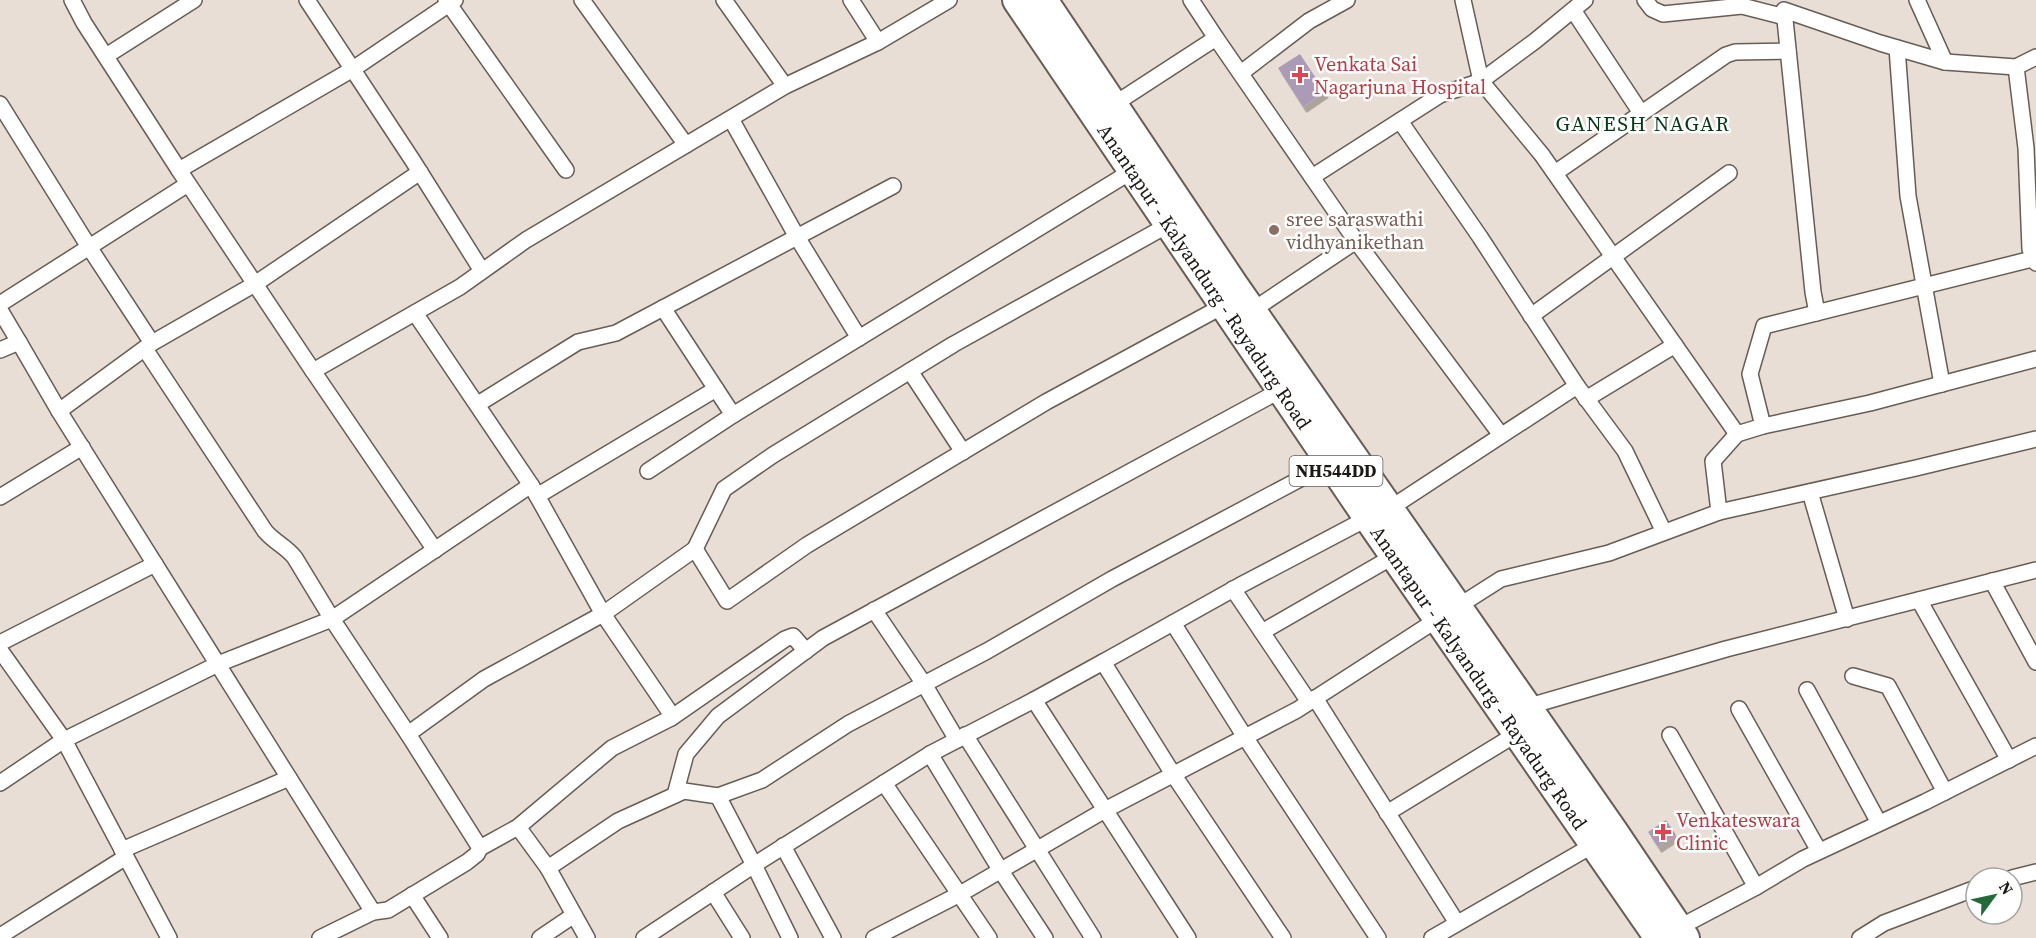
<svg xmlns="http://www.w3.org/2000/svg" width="2036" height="938" viewBox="0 0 2036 938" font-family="'Source Serif 4',serif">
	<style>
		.building { fill: #ac9bb6; filter: url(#shadow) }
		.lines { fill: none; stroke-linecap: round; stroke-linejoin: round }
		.street-casing { stroke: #665d55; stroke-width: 18 }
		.highway-casing { stroke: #665d55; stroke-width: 32 }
		.street { stroke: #fff; stroke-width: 15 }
		.highway { stroke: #fff; stroke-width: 28 }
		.health-dot { fill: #e0444e; stroke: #fff; stroke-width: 2 }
		.education-dot { fill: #8d6e63; stroke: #fff; stroke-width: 2 }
		.labels { text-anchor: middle; stroke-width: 5; stroke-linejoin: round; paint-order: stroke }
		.shield { fill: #fff; stroke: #605d5b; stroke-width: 1.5 }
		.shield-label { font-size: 18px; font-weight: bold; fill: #1c1815 }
		.health-label { font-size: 20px; fill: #be3a42; stroke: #fff; text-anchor: start }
		.education-label { font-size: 20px; fill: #785e54; stroke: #fff; text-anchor: start }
		.street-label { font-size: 20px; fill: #1c1815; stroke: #fff }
		.neighbourhood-label { font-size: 21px; letter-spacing: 1.5px; fill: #033917; stroke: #fff }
	</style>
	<defs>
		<filter id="shadow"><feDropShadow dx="3.5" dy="6" stdDeviation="0" flood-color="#0004"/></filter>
	</defs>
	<rect width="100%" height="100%" fill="#e9ded5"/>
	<g class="building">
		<path d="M1300 54 1325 92 1303 107 1278 68Z"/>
		<path d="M1666 820 1676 835 1658 847 1648 832Z"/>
	</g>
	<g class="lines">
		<g class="street-casing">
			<g id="street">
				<path d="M72 0 84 23 179 170"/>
				<path d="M307 0 413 161 482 271"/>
				<path d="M446 0 566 170"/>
				<path d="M582 0 686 145"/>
				<path d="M724 0 785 86"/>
				<path d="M851 0 878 42"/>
				<path d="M1191 0 1216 38"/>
				<path d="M1463 0 1481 81 1542 155 1737 434"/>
				<path d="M1645 0 1652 9 1663 14 1742 6 1785 17"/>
				<path d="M1917 0 1945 62"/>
				<path d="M1573 10 1641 113"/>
				<path d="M1897 48 1908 196 1942 384"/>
				<path d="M106 56 194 0"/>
				<path d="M2016 67 2026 148 2030 249 2036 263"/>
				<path d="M1241 73 1309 21 1347 0"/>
				<path d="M0 104 89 247 152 343"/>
				<path d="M1113 105 1216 38 1356 241 1501 435"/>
				<path d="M731 119 797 237 859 338"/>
				<path d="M1400 121 1480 237 1577 386"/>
				<path d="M1555 173 1726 55 1735 52 1788 51"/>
				<path d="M1312 177 1440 95 1481 81 1535 41 1585 0"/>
				<path d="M0 304 188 184"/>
				<path d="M663 308 733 415"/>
				<path d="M0 310 19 342"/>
				<path d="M415 313 531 485"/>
				<path d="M1817 313 1813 292 1784 10 1880 43 1945 62 2016 67 2036 57"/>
				<path d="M1247 314 1356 241"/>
				<path d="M1531 316 1729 173"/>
				<path d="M145 349 265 531C274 542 287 547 295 558L332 619 218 664 64 740 169 938"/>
				<path d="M0 350 19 342 59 411"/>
				<path d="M313 371 179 170 353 69 455 0"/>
				<path d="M910 371 963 452"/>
				<path d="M1586 399 1675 345"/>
				<path d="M478 404 578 342 616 333 893 186"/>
				<path d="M1763 426 1870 403 2036 359"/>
				<path d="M648 471 733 415 1132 171"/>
				<path d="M1810 492 1847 619"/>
				<path d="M537 496 716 389"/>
				<path d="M0 497 82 447"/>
				<path d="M1389 509 1577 386 1625 451 1664 532"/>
				<path d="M1719 512 1916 468 2036 439"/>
				<path d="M695 549 724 489 773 455 954 344 1168 225"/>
				<path d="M435 550 313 371 460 287 526 240 785 86 878 42 949 0"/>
				<path d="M1992 581 2036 662"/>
				<path d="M1233 589 1309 702"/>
				<path d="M1919 600 2009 760"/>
				<path d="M1457 607 1501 579 1609 553 1719 512 1713 461 1737 434 1763 426 1750 374 1764 326 2036 258"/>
				<path d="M874 610 924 684 957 740"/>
				<path d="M1173 623 1245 737 1378 938"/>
				<path d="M1262 632 1394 556"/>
				<path d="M0 643 155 564"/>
				<path d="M0 650 64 740 0 783"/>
				<path d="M1853 676 1888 686 1945 792"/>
				<path d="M1807 690 1879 823"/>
				<path d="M1315 698 1457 923"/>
				<path d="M1034 700 1188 938"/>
				<path d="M1526 707 1726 649 2036 570"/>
				<path d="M1739 709 1819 851"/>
				<path d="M671 718 785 639 793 636 806 651"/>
				<path d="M408 734 332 619 531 485 603 614 695 549 727 601 807 545 1046 402 1223 306"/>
				<path d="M965 735 1093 938"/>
				<path d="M1670 735 1756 887"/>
				<path d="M930 754 1001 871 1045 938"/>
				<path d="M884 783 989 938"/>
				<path d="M675 795 686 754 718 716 823 638 1281 390"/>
				<path d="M718 796 762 780 848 724 987 651 1112 579 1330 463"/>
				<path d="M1387 813 1518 733"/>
				<path d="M518 827 480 848 408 734 484 679 603 614 671 714V718L612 748 518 827 548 868"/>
				<path d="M783 846 833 938"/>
				<path d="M122 850 289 778"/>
				<path d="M2012 878 2036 872"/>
				<path d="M713 892 742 938"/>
				<path d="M412 895 440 938"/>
				<path d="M373 912 388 910 467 862 477 854 480 848"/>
				<path d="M1678 928 1756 887 1803 859 1925 802 2036 746"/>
				<path d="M0 936 126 857"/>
				<path d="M320 938 373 912 59 411 152 343 255 284 420 172"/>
				<path d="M540 938 574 915"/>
				<path d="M587 938 548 868 618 821 684 791 718 796 754 865 644 938"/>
				<path d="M790 938 754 865 930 754 1034 700 1103 662"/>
				<path d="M874 938 960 894 1105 810 1297 710 1438 619"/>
				<path d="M1283 938 1173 774 1103 662 1239 586 1368 518"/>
				<path d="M1432 938 1595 844"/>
				<path d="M1860 938 1884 923 1976 888"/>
			</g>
		</g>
		<g class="highway-casing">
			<g id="highway">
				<path id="s1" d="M1017 0 1364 512 1659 938"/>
				<path d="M1043 0 1233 284 1613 831 1685 938"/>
			</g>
		</g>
		<use href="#street" class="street"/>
		<use href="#highway" class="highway"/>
	</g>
	<g class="health-dot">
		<path d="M1297 66h6v6h6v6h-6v6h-6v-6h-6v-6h6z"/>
		<path d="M1660 823h6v6h6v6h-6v6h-6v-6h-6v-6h6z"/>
	</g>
	<circle class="education-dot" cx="1274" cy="230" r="6"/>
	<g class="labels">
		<rect class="shield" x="1289.5" y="456" width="93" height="30" rx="4.5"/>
		<g class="shield-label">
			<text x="1336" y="477">NH544DD</text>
		</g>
		<g class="health-label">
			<text x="1314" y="71">Venkata Sai<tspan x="1314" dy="23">Nagarjuna Hospital</tspan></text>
			<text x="1676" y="827">Venkateswara<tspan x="1676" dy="23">Clinic</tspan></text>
		</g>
		<g class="education-label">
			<text x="1286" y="226">sree saraswathi<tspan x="1286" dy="23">vidhyanikethan</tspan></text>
		</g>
		<g class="street-label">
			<text dy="7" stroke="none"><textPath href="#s1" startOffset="334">Anantapur - Kalyandurg - Rayadurg Road</textPath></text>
			<text dy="7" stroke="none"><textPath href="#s1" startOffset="820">Anantapur - Kalyandurg - Rayadurg Road</textPath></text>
		</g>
		<g class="neighbourhood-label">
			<text x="1643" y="131">GANESH NAGAR</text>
		</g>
	</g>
	<g transform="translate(1994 896) rotate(57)"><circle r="28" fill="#ffffff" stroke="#a4a3a1" stroke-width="1.5"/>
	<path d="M0-4.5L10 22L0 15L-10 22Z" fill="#226b38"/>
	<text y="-9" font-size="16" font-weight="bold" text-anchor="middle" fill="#1c1815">N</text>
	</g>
</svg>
